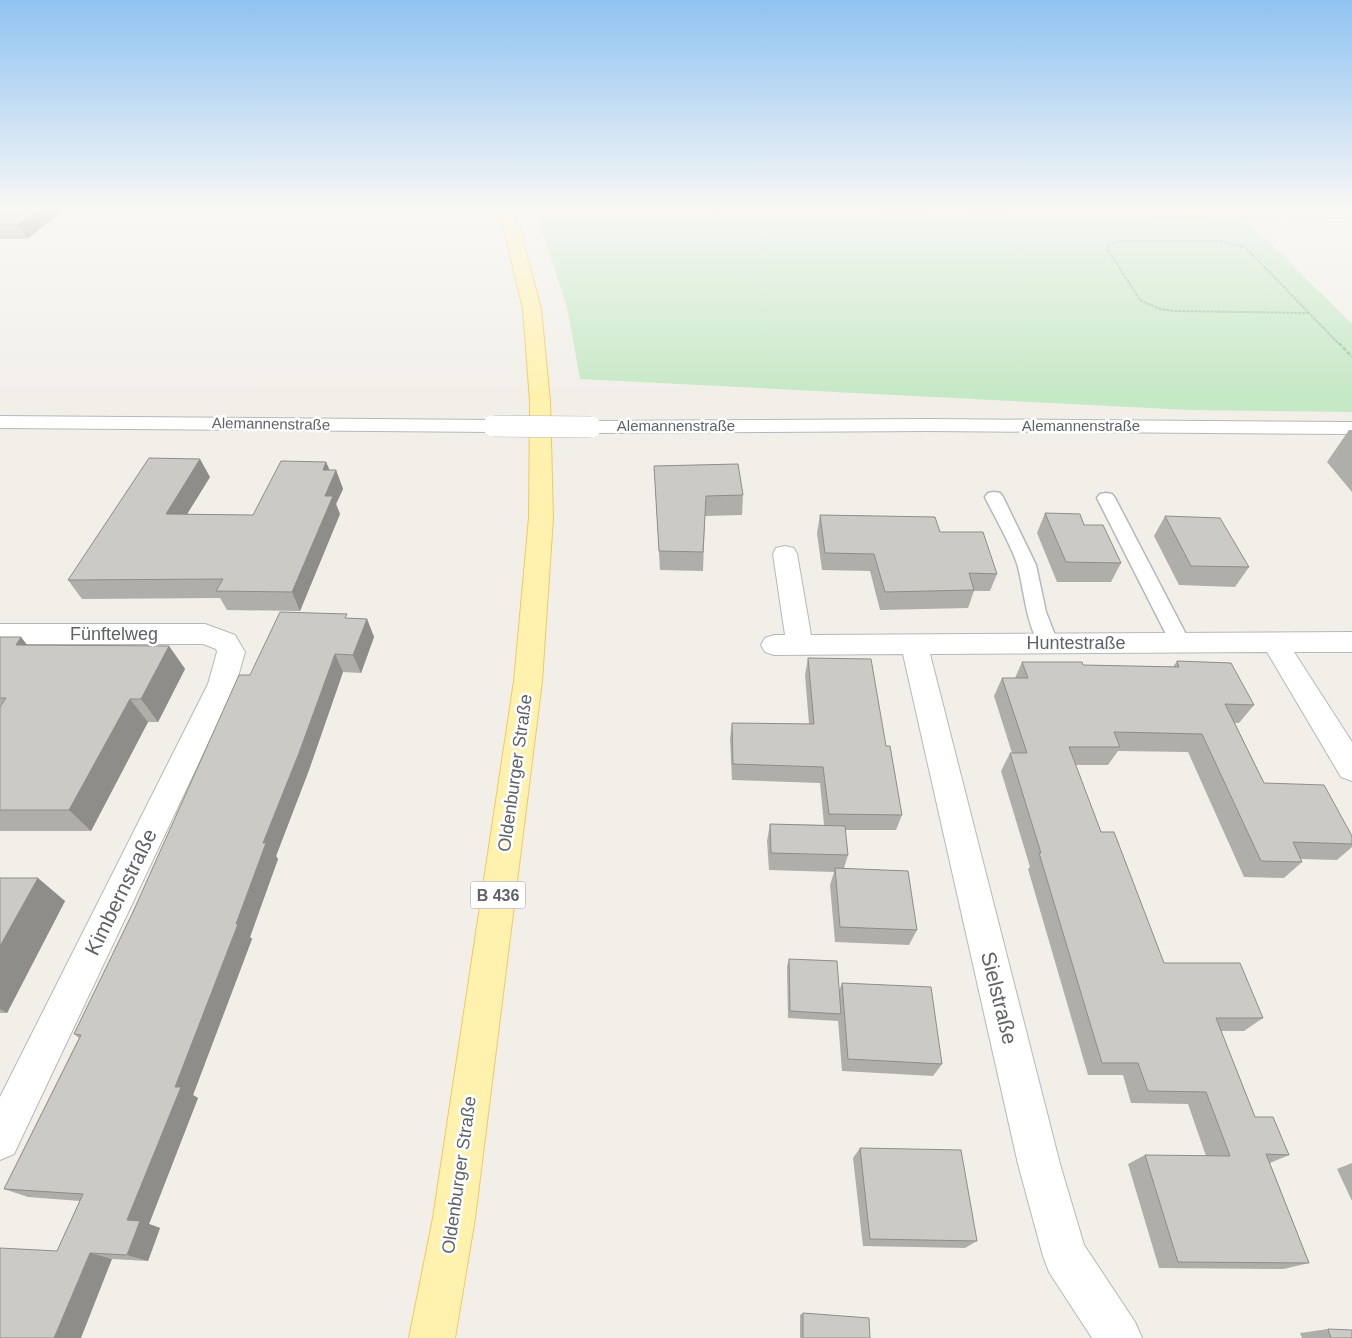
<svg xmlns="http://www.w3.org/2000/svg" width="1352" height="1338" viewBox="0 0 1352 1338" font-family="Arial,sans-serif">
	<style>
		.green { fill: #c5e8c5 }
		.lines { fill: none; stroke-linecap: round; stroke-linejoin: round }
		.lane-casing { stroke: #b5b8bc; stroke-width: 3 }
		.street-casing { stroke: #b5b8bc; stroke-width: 2 }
		.primary-casing { stroke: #f2c960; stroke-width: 2 }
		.path-far1 { stroke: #9cc7a9; stroke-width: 2; stroke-dasharray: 3 1; stroke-linecap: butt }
		.path { stroke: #9cc7a9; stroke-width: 2.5; stroke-dasharray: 4 2; stroke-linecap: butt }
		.lane { fill: #fff; fill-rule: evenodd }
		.street { fill: #fff; fill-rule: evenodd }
		.primary { fill: #fff2af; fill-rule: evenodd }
		.street-bridge-casing { stroke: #b5b8bc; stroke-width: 22; stroke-linecap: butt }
		.street-bridge { stroke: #fff; stroke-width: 21 }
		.wall { fill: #afaea9 }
		.shaded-wall { fill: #8f8d8a }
		.building { fill: #cccac5; stroke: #8f8d8a }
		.labels { text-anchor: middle; stroke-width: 5; stroke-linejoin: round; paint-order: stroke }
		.far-street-label { font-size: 15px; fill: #5f6368; stroke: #fff }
		.shield { fill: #fff; stroke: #8f9295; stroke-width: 1 }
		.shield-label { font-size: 16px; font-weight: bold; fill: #5f6368 }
		.street-label { font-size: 18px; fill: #5f6368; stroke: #fff }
		.near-street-label { font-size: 21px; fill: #5f6368; stroke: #fff }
	</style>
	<rect width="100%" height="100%" fill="#f1efe8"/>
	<path class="green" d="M537 215 1244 217 1352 324V412L1190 410 580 379 567 307Z"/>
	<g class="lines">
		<g class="lane-casing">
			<g id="lane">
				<path d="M994 492 1000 493 1003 497 1036 565 1046 612 1058 643 1055 648 1048 651 1041 648C1026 623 1025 595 1018 567 1013 548 994 516 985 497L988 493Z"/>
				<path d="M1106 493 1112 494 1115 498 1190 642 1187 647 1180 650 1173 647 1170 642 1097 498 1100 494Z"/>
			</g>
		</g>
		<g class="street-casing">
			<g id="street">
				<path d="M708 209H1352V217L715 213 710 212Z"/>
				<path d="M0 416 493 420 500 422 503 426 500 430 493 432 0 428Z"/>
				<path d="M928 419 1352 422V434L928 431 591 433 584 431 581 427 584 423 591 421Z"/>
				<path d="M785 546 794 548 797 554 811 635 1352 632V652H1294L1352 742V781L1341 777 1267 652 930 654 1060 1164 1084 1245 1135 1322 1142 1338H1092L1049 1272 1043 1256 1018 1164 903 654 774 655 765 652 761 645 765 638 774 635H785L773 554 776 548Z"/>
				<path d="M0 624H205L235 635 245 652 236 684 14 1154 0 1160V1097L208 684 217 652 216 649 203 644H0Z"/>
			</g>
		</g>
		<g class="primary-casing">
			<path id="primary" d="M496 209H510L519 226 541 309 550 401 553 518 542 681 475 1218 455 1338H409L433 1218 514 681 529 518 530 401 523 309 503 226Z"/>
		</g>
		<g class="path-far1">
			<path d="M565 209H690"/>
			<path d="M1309 313 1175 311 1160 309 1140 300 1108 250V245L1120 241H1221L1245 247 1340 345"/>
		</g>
		<path class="path" d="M1339 343 1352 357"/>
		<use href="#lane" class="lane"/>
		<use href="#street" class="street"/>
		<use href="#primary" class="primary"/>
		<g class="street-bridge-casing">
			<path id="street-bridge" d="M493 426 591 427"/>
		</g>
		<use href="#street-bridge" class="street-bridge"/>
	</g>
	<g class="wall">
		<path d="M0 209H65L27 239H0Z"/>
		<path d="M1349 430H1352V492L1327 462Z"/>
		<path d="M326 462 330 470H336L343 489 336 504 340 514 300 611 227 610 220 598 82 599 68 580 210 477 187 514 253 515Z"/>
		<path d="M654 466 743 495 742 515 705 516 703 571 660 570Z"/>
		<path d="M1045 513 1084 525 1121 563 1111 582H1057L1037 533Z"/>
		<path d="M820 515 940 532 997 574 990 591H974L968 608 880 610 870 571 822 570 817 533Z"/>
		<path d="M1165 516 1249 567 1235 587 1179 585 1154 536Z"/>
		<path d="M349 618 367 619 374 637 361 673 343 672 309 770 276 856 278 859 250 937 252 939 193 1095 198 1098 149 1224 160 1228 148 1261 112 1259 57 1251 80 1201 28 1197 4 1189 79 1038 74 1034 133 912 250 675Z"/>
		<path d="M0 637 27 645 169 646 185 669 158 722H148L91 831H0Z"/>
		<path d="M808 658 886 746 902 815 896 830H845L848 855 844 868 917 930 909 945 835 942 830 885 834 872 769 870 767 841 770 824 824 825 820 783 732 780 730 739 732 723 809 724 805 675Z"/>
		<path d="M1177 661 1254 705 1239 723H1235L1264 783 1352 836V847L1337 860 1301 859 1302 862 1284 878 1244 877 1188 752 1118 751 1108 765H1075L1101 832 1164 963 1263 1018 1244 1031H1221L1255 1117 1289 1155 1270 1163 1309 1263 1284 1269 1159 1268 1128 1164 1145 1155 1206 1156 1188 1104 1131 1103 1123 1075H1088L1028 869 1030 867 1001 771 1010 753H1012L994 696 1002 678H1015L1022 662 1083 665 1173 667Z"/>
		<path d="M0 878 65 901 7 1013H0Z"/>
		<path d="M789 959 839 991 842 983 942 1064 933 1076 842 1071 838 1020V1021L788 1018 787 967Z"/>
		<path d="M860 1148 977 1241 965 1248 863 1246 853 1158Z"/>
		<path d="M1352 1163V1201L1337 1169Z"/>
		<path d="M803 1313 870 1338H800V1315Z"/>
		<path d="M1328 1329 1352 1338H1302L1300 1333Z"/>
	</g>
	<g class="shaded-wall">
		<path d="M39 209H65L27 239 18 224Z"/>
		<path d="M200 459 210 477 176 532 166 514Z"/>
		<path d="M326 462 332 478 336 470 343 489 336 504 340 514 300 611 292 592 325 496 323 470Z"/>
		<path d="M367 619 374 637 361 673 353 655Z"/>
		<path d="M21 637 40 661 16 645Z"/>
		<path d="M169 646 185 669 158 722 141 699Z"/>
		<path d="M335 654 343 672 309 770 276 856 278 859 250 937 252 939 193 1095 198 1098 149 1224 160 1228 148 1261 127 1255V1220L175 1087 236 924 263 843Z"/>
		<path d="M130 699 148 722 91 831 69 810Z"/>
		<path d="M38 878 65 901 7 1013 0 1009V946Z"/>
		<path d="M90 1253 112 1259 81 1338H54Z"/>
	</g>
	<g class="building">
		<path d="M0 209H39L18 224H0Z"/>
		<path d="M149 458 200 459 166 514 253 515 281 461 326 462 323 470H336L325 496H333L292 592 216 591 223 579 68 580Z"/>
		<path d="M738 464 743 495 706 496 703 552 659 551 654 466Z"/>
		<path d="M1045 513 1080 514 1084 525H1103L1121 563 1066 562Z"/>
		<path d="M820 515 935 517 940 532H983L997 574 969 573 974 590 885 592 874 554 825 553Z"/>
		<path d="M1165 516 1220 518 1249 567 1191 566Z"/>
		<path d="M280 612 347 614 345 618 367 619 353 655 335 654 299 753 263 843H266L236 924H238L175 1087H181L127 1220 140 1221 127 1255 90 1253 54 1338H0V1248L57 1251 83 1194 4 1189 81 1035 74 1034 133 912 239 675H250Z"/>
		<path d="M0 637H21L16 645 169 646 141 699H130L69 810H0V707L6 698H0Z"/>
		<path d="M808 658 871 659 886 746H890L902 815 829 814 823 767 733 764 732 723 814 724Z"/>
		<path d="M1177 661 1231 663 1254 705 1225 704 1264 783 1324 785 1352 836V844L1293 842 1302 862 1261 861 1202 734 1114 732 1120 747H1069L1101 832H1114L1164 963H1240L1263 1018H1216L1255 1117H1273L1289 1155 1266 1154 1309 1263 1178 1262 1145 1155 1230 1156 1206 1092 1148 1091 1138 1063H1102L1039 853H1041L1010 753H1027L1002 678H1028L1022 662H1082L1083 665 1179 667Z"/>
		<path d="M770 824 845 826 848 855 771 853Z"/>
		<path d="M835 868 908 871 917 930 840 927Z"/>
		<path d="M0 878H38L0 946Z"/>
		<path d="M789 959 837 961 841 1014 790 1011Z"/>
		<path d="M842 983 931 987 942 1064 848 1059Z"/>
		<path d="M860 1148 961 1150 977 1241 870 1239Z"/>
		<path d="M803 1313 869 1318 870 1338H803Z"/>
		<path d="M1328 1329 1352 1330V1338H1331Z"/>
	</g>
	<linearGradient id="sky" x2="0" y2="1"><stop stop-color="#8fc3f1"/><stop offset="0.53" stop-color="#f9f8f5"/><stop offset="1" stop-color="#f9f8f5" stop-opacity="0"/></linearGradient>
	<rect width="1352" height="396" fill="url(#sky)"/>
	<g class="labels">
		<g class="far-street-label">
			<text transform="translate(271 424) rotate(1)" y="5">Alemannenstraße</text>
			<text x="676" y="431">Alemannenstraße</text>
			<text x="1081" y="431">Alemannenstraße</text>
		</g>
		<rect class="shield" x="470.5" y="881.5" width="55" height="27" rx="4"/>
		<g class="shield-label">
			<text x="498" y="901">B 436</text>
		</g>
		<g class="street-label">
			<text x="114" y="640">Fünftelweg</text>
			<text x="1076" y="649">Huntestraße</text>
			<text transform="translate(515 773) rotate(-82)" y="6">Oldenburger Straße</text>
			<text transform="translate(459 1175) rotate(-82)" y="6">Oldenburger Straße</text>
		</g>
		<g class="near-street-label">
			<text transform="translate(121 892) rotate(-64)" y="7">Kimbernstraße</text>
			<text transform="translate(999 998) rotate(76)" y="7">Sielstraße</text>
		</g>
	</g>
</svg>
